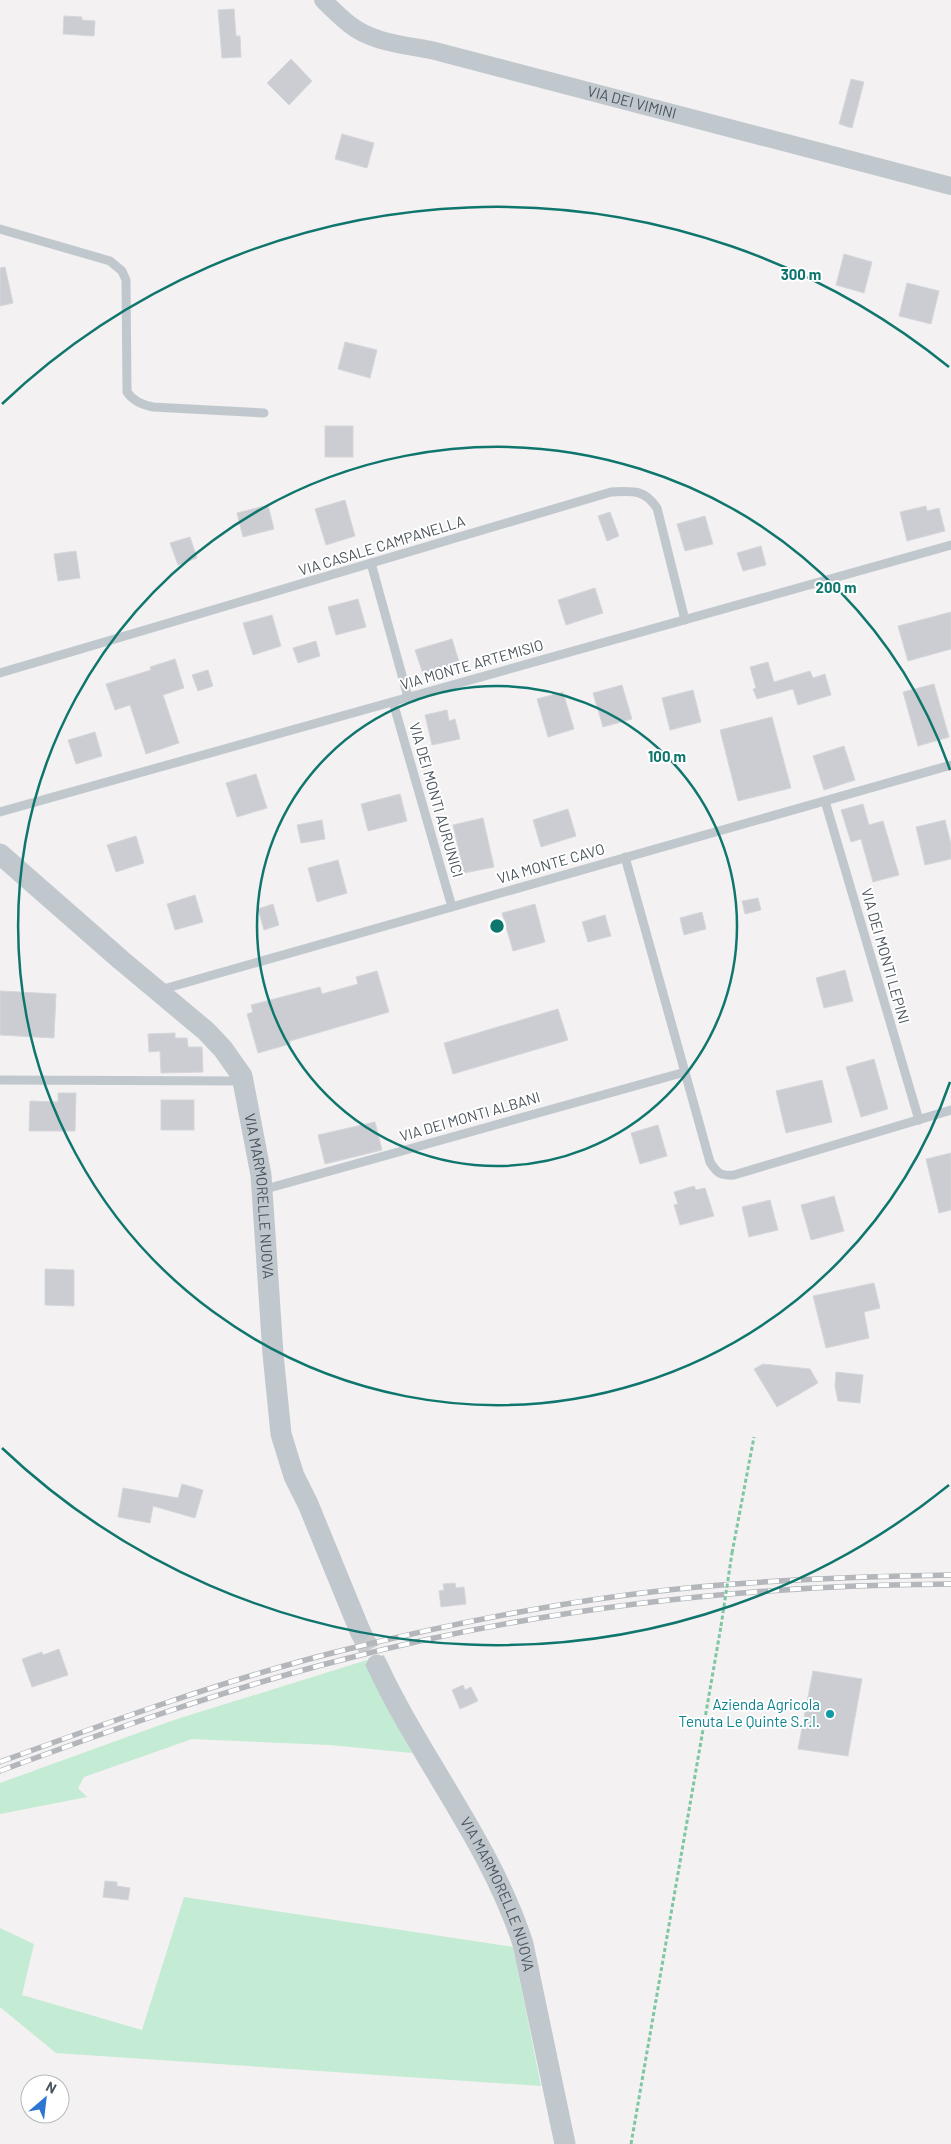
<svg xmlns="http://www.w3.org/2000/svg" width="951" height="2144" viewBox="0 0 951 2144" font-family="Barlow,sans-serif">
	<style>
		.green { fill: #c4ebd3 }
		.building { fill: #cbcdd2; stroke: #d5d7db }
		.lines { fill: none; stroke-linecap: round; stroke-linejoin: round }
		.tertiary-tunnel { stroke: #c9cacc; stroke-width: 21; stroke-dasharray: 21 11; stroke-linecap: butt }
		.path { stroke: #7fc6a3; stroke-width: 3; stroke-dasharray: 4 2.5; stroke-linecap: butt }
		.service { stroke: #c0c8ce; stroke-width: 9 }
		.minor { stroke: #c0c8ce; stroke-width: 18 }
		.tertiary { stroke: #c0c8ce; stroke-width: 21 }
		.rail-casing { stroke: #b3b6ba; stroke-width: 5.5 }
		.rail { stroke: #fff; stroke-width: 4; stroke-dasharray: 11; stroke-linecap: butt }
		.path-bridge { stroke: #7fc6a3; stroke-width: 3; stroke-dasharray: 4 2.5; stroke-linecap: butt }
		.ring { fill: none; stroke: #0f766e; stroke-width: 2.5 }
		.culture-dot { fill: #0f9aa8; stroke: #fff; stroke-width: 2 }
		.labels { text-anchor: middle; stroke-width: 4; stroke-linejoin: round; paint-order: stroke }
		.street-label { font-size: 15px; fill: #4a545c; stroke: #fff }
		.culture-label { font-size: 15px; fill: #0d838f; stroke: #fff; text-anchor: end }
		.centre { fill: #0f766e; stroke: #fff; stroke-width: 2.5 }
		.ring-label { font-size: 15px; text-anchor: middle; font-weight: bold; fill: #0f766e; stroke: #fff; stroke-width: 4; stroke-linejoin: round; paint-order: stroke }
	</style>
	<rect width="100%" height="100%" fill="#f3f1f1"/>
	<g class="green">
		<path d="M367 1660 386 1706 412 1753 330 1745 192 1739 84 1777 78 1788 87 1797 0 1814V1783L174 1720Z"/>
		<path d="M184 1897 513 1947 541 2086 56 2053 0 2007V1928L34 1944 22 1995 142 2030Z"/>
	</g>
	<g class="building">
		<path d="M234 9 236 36H240L241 57 222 58 218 10Z"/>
		<path d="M64 16 82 17V20L95 21 94 36 63 34Z"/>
		<path d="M291 59 312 81 289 105 267 83Z"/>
		<path d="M851 79 864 82 852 128 839 124Z"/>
		<path d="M342 134 374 143 367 168 335 159Z"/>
		<path d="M844 254 872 262 864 293 836 285Z"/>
		<path d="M5 267 13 303 0 306V268Z"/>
		<path d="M907 283 939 291 931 324 899 316Z"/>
		<path d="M345 342 377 350 370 378 338 369Z"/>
		<rect x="325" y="426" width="28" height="31"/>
		<path d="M345 500 355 536 326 545 315 509Z"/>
		<path d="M268 505 274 529 243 537 237 513Z"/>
		<path d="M926 506 927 511 939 508 945 531 907 541 900 512Z"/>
		<path d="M610 512 619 536 607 541 598 516Z"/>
		<path d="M705 516 713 544 685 551 677 524Z"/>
		<path d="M190 537 197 558 178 565 170 543Z"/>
		<path d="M761 546 766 565 743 571 737 553Z"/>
		<path d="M76 551 80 578 58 581 54 554Z"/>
		<path d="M595 588 603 613 566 625 558 600Z"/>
		<path d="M358 599 366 627 336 635 328 607Z"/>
		<path d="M951 612V649L908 661 898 626Z"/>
		<path d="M272 615 281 646 253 655 243 623Z"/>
		<path d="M452 639 460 665 424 677 415 650Z"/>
		<path d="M316 641 320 656 298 663 293 648Z"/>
		<path d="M175 659 184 688 163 695 179 743 146 754 130 705 115 710 106 684 151 670 150 667Z"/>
		<path d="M768 662 774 682 810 671 813 678 825 674 831 695 798 705 793 689 757 699 753 689 756 688 750 667Z"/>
		<path d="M208 670 213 686 198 691 192 675Z"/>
		<path d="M934 684 949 737 918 746 903 692Z"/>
		<path d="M622 685 632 719 603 727 593 693Z"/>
		<path d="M693 690 701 722 670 730 662 698Z"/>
		<path d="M563 692 574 729 548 737 537 699Z"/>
		<path d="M447 710 449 721 455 719 460 739 432 745 425 715Z"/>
		<path d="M772 717 791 788 738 801 720 730Z"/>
		<path d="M95 732 102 756 76 764 68 740Z"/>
		<path d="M844 746 855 780 824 790 813 756Z"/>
		<path d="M256 774 267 808 237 817 226 783Z"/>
		<path d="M400 794 407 821 368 831 361 804Z"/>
		<path d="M863 804 869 825 883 821 899 875 873 882 861 839 851 842 841 810Z"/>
		<path d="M568 809 576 836 541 847 533 820Z"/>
		<path d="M483 818 494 867 464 873 453 825Z"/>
		<path d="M322 820 325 839 301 843 297 825Z"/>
		<path d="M945 820 951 844V859L925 865 916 827Z"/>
		<path d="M136 836 144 863 116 872 107 845Z"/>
		<path d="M338 860 347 893 317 902 308 868Z"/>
		<path d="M195 895 203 922 175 930 167 904Z"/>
		<path d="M758 898 761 910 745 914 742 901Z"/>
		<path d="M273 904 279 925 264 930 258 909Z"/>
		<path d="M535 904 545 942 513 951 502 913Z"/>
		<path d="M702 912 706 929 684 935 680 918Z"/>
		<path d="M605 915 611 936 588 942 582 922Z"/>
		<path d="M845 970 853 1001 824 1008 816 978Z"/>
		<path d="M377 971 389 1012 290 1041V1044L258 1053 247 1014 253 1012 251 1005 320 987 322 994 358 984 356 977Z"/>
		<path d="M0 991 56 994 54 1038 0 1035Z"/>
		<path d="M558 1009 568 1040 453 1074 444 1043Z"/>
		<path d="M175 1033V1038H187L188 1047H202L203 1072 161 1073 160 1051 149 1052 148 1034Z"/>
		<path d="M874 1059 888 1109 861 1117 846 1067Z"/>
		<path d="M822 1080 832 1122 786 1133 776 1091Z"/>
		<path d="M58 1093H76L75 1131H29L30 1101 58 1102Z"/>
		<rect x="161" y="1100" width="33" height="30"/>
		<path d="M375 1122 382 1150 325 1164 318 1135Z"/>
		<path d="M658 1125 667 1156 640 1164 631 1133Z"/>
		<path d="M951 1153V1210L939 1213 926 1159Z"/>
		<path d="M694 1186 696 1190 705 1188 714 1216 680 1225 674 1205 678 1204 674 1192Z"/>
		<path d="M834 1196 844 1231 811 1240 801 1205Z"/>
		<path d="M770 1200 778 1230 749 1237 742 1207Z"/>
		<path d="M45 1269 74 1270V1306L45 1305Z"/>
		<path d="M874 1283 880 1308 864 1312 869 1338 826 1348 813 1296Z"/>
		<path d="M763 1364 810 1369 818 1383 777 1407 754 1369Z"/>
		<path d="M836 1372 863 1375 860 1403 838 1401 835 1386Z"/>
		<path d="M182 1484 203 1490 195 1518 153 1506 150 1523 118 1517 123 1488 178 1498Z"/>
		<path d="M455 1583 456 1588 464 1587 466 1604 441 1607 439 1591 444 1590 443 1584Z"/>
		<path d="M59 1649 68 1675 32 1687 22 1659 42 1652 43 1655Z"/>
		<path d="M813 1671 862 1679 848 1756 798 1749Z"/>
		<path d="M463 1685 465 1690 471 1687 478 1701 460 1709 452 1690Z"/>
		<path d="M105 1881 117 1882V1886L130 1888 128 1900 103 1897Z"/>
	</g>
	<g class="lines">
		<path class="tertiary-tunnel" d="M360 1631 377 1665"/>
		<g class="path">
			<path d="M732 1553 754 1437"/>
			<path d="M631 2144 721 1626"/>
		</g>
		<g class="service">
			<path d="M0 229 110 261 122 271 126 280 127 392C133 401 143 405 153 407L264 413"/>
			<path d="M371 563 408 697"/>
			<path d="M0 673 611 492C633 491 644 489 657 508L685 620"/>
			<path d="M393 702 452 907"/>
			<path d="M825 801 919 1120"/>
			<path d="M0 812 951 545"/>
			<path d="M625 857 710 1162C717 1173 720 1176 734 1175L951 1110"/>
			<path d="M160 990 951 765"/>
			<path d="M0 1080 242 1081"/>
			<path d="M262 1190 685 1072"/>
		</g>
		<path class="minor" id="s1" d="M323 0C331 8 340 17 349 24 372 43 407 45 435 51L951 186"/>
		<g class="tertiary">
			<path id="s2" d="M0 854 121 960 206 1031 223 1049 242 1076 261 1175 273 1354 281 1434 294 1476 308 1504 360 1631"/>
			<path id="s3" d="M377 1665C421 1760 491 1844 523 1944L565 2144"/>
		</g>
		<g class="rail-casing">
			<g id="rail">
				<path d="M0 1762C112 1721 224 1680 340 1651 465 1620 593 1595 721 1585 798 1579 874 1576 951 1575"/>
				<path d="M0 1771C113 1729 227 1689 345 1659 543 1608 747 1585 951 1584"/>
			</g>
		</g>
		<use href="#rail" class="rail"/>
		<path class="path-bridge" d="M721 1626 732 1553"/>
	</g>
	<g class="ring">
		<circle cx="497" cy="926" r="240"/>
		<path d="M950 1082A479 479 0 1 1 950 770"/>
		<path d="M949 1485A719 719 0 0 1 2 1448M2 404A719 719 0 0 1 949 367"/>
	</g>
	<circle class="culture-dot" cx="830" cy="1714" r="5"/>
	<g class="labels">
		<g class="street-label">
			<text dy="5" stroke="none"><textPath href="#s1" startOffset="330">VIA DEI VIMINI</textPath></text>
			<text transform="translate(382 546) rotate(-17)" y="5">VIA CASALE CAMPANELLA</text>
			<text transform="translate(472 665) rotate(-16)" y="5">VIA MONTE ARTEMISIO</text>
			<text transform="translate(436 800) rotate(74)" y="5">VIA DEI MONTI AURUNICI</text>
			<text transform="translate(551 864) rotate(-16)" y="5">VIA MONTE CAVO</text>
			<text transform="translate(885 956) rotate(74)" y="5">VIA DEI MONTI LEPINI</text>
			<text transform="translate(470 1117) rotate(-16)" y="5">VIA DEI MONTI ALBANI</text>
			<text dy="5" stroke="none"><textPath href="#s2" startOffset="451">VIA MARMORELLE NUOVA</textPath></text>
			<text dy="5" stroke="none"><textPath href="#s3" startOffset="260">VIA MARMORELLE NUOVA</textPath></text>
		</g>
		<g class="culture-label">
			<text x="820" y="1710">Azienda Agricola<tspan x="820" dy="17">Tenuta Le Quinte S.r.l.</tspan></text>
		</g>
	</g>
	<circle cx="497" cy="926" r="8" class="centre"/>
	<g class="ring-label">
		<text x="801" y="280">300 m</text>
		<text x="836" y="593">200 m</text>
		<text x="667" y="762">100 m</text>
	</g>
	<g transform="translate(45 2099) rotate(28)"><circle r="24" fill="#ffffff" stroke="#b7bbbe"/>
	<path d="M0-4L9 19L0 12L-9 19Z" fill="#2c76d2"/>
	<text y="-8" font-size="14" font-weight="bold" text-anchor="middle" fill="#4a545c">N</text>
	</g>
</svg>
